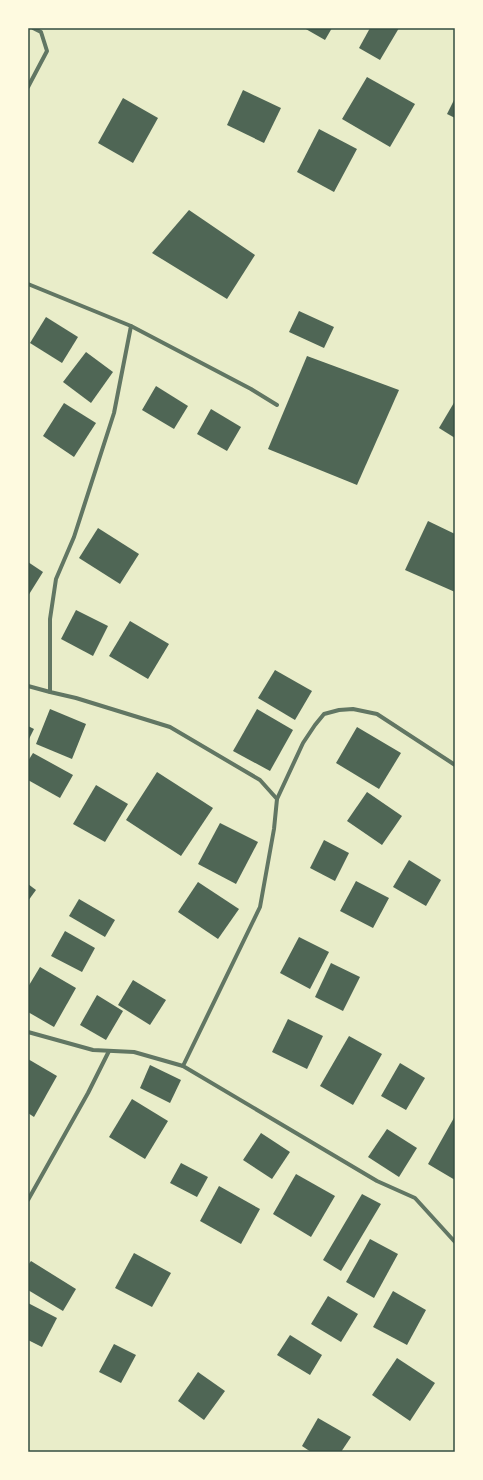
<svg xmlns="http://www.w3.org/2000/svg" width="483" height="1480" viewBox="0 0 483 1480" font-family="'Nunito Sans',sans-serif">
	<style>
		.building { fill: #4f6655 }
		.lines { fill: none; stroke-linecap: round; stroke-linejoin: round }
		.minor { stroke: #617663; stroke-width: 4 }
		.neatline { fill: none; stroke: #344e41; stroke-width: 1.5 }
	</style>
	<rect width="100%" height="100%" fill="#e9edc9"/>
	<g class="building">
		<path d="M304 28H332L325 40Z"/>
		<path d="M370 28H399L380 60 359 48Z"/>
		<path d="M367 77 415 104 390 147 342 119Z"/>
		<path d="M243 90 281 108 264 143 227 125Z"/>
		<path d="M123 98 158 118 133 163 98 143Z"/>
		<path d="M455 98V118L447 114Z"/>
		<path d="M319 129 357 149 334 192 297 172Z"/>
		<path d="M189 210 255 255 227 299 152 253Z"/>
		<path d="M299 311 334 327 324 348 289 332Z"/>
		<path d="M46 317 78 337 62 363 30 343Z"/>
		<path d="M86 352 113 372 91 403 63 382Z"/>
		<path d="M307 356 399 390 357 485 268 449Z"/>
		<path d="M156 386 188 406 174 429 142 410Z"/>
		<path d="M455 401V438L439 428Z"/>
		<path d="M64 403 96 423 74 457 43 436Z"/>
		<path d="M211 409 241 427 227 451 197 434Z"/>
		<path d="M428 521 455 534V592L405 570Z"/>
		<path d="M98 528 139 554 120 584 79 558Z"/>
		<path d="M28 562 43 572 28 596Z"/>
		<path d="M76 610 108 626 93 656 61 639Z"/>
		<path d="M130 621 169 644 148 679 109 656Z"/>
		<path d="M275 670 312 691 295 720 258 698Z"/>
		<path d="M50 709 86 724 72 759 36 744Z"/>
		<path d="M257 709 293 730 270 771 233 751Z"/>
		<path d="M28 726 34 729 28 741Z"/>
		<path d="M357 727 401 753 379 789 336 763Z"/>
		<path d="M33 753 73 775 60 798 28 780V761Z"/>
		<path d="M157 772 213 808 181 856 126 820Z"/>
		<path d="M96 785 128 804 105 842 73 824Z"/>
		<path d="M367 792 402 816 382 845 347 821Z"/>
		<path d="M220 823 258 842 236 884 198 864Z"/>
		<path d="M324 840 349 853 335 881 310 868Z"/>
		<path d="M409 860 441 880 426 906 393 887Z"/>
		<path d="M356 881 389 898 373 928 340 911Z"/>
		<path d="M198 882 239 909 218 939 178 912Z"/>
		<path d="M28 884 36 890 28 901Z"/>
		<path d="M79 899 115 920 105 937 69 916Z"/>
		<path d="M65 931 95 948 82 972 51 956Z"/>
		<path d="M299 937 329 952 310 989 280 973Z"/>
		<path d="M331 963 360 977 343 1011 315 997Z"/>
		<path d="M40 967 76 988 54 1027 28 1012V987Z"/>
		<path d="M133 980 166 1000 150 1025 118 1005Z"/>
		<path d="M97 995 123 1011 106 1040 80 1025Z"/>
		<path d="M288 1019 323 1036 307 1069 272 1052Z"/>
		<path d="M349 1036 382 1054 353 1105 320 1086Z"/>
		<path d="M28 1059 57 1076 34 1117 28 1113Z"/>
		<path d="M400 1063 425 1078 406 1110 381 1096Z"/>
		<path d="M150 1065 181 1080 170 1103 140 1088Z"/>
		<path d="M132 1099 168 1121 145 1159 109 1137Z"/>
		<path d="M455 1116V1180L428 1164Z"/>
		<path d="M387 1129 417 1148 399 1177 368 1157Z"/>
		<path d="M261 1133 290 1152 272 1179 243 1160Z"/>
		<path d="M181 1163 208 1177 197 1197 170 1183Z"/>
		<path d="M296 1174 335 1196 311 1237 273 1214Z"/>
		<path d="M219 1186 260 1209 241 1244 200 1221Z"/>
		<path d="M362 1194 381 1204 341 1271 323 1260Z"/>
		<path d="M370 1239 398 1254 374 1298 346 1282Z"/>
		<path d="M134 1253 171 1273 152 1307 115 1288Z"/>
		<path d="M31 1261 76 1289 63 1311 28 1290V1265Z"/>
		<path d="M393 1291 426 1310 407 1345 373 1327Z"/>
		<path d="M328 1296 358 1314 341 1342 311 1324Z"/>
		<path d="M28 1303 57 1318 42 1347 28 1340Z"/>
		<path d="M290 1335 322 1355 310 1375 277 1355Z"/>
		<path d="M114 1344 136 1355 121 1383 99 1372Z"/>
		<path d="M397 1358 435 1383 410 1421 372 1395Z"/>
		<path d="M198 1372 225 1391 204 1420 178 1401Z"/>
		<path d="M318 1418 351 1437 341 1452H311L302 1446Z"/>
	</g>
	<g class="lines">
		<g class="minor">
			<path d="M28 87 47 51 41 32 33 28"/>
			<path d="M28 284 131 326 114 413 74 537 56 579 50 619V692L76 698 170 727 260 780 277 799 274 829 260 907 183 1066 377 1181 415 1198 455 1242"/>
			<path d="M131 326 251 389 277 405"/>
			<path d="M28 686 50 692"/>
			<path d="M277 799 303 743 315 725 324 714 339 710 353 709 377 714 455 765"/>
			<path d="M28 1032 93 1050 134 1052 183 1066"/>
			<path d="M28 1200 88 1093 109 1051"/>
		</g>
	</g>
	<rect width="483" height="1480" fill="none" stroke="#fefae0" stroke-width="58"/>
	<rect x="29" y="29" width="425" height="1422" class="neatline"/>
</svg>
